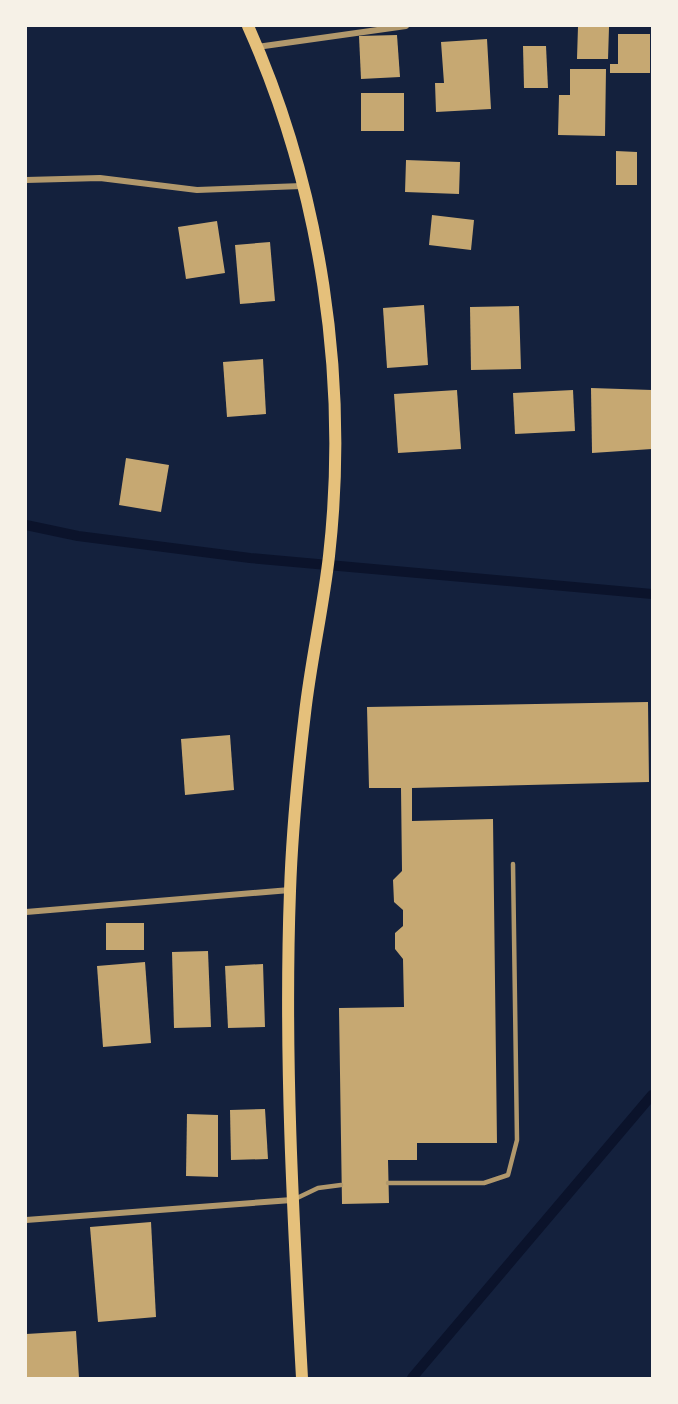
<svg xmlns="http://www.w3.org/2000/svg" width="678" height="1404" viewBox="0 0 678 1404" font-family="Barlow,sans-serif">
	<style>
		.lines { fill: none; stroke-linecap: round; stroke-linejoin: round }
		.stream { stroke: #0b132b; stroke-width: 10 }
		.building { fill: #c6a872 }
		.service { stroke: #b1986c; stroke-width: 4.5 }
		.minor { stroke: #b1986c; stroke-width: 6 }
		.secondary { stroke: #e5c07b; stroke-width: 12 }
	</style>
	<rect width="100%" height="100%" fill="#14213d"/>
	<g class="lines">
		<g class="stream">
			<path d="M26 525 78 536 250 558 652 594"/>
			<path d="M412 1378 652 1095"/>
		</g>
	</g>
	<g class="building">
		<path d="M578 26 609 27 608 59H577Z"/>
		<path d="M618 34H650V73H610V64H618Z"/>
		<path d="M397 35 400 77 361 79 359 36Z"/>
		<path d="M487 39 491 109 436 112 435 83H444L441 42Z"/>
		<path d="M523 46H546L548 88H524Z"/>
		<path d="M570 69H606L605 136 558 135 559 95H570Z"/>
		<rect x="361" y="93" width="43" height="38"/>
		<path d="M616 151 637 152V185H616Z"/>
		<path d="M406 160 460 162 459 194 405 192Z"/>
		<path d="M432 215 474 220 471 250 429 245Z"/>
		<path d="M217 221 225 273 186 279 178 227Z"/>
		<path d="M270 242 275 301 240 304 235 245Z"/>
		<path d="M424 305 428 365 387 368 383 308Z"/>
		<path d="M519 306 521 369 471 370 470 307Z"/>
		<path d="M263 359 266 414 227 417 223 362Z"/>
		<path d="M591 388 652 390V449L592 453Z"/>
		<path d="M457 390 461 449 398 453 394 394Z"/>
		<path d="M573 390 575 431 515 434 513 393Z"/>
		<path d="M126 458 169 465 161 512 119 505Z"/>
		<path d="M648 702 649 782 412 788V821L493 819 497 1143H417V1160H388L389 1203 342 1204 339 1008 404 1007 403 959 395 949V933L403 926V910L394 902 393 880 402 871 401 788H369L367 707Z"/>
		<path d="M230 735 234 790 185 795 181 739Z"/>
		<rect x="106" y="923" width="38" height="27"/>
		<path d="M208 951 211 1027 174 1028 172 952Z"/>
		<path d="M145 962 151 1043 103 1047 97 966Z"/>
		<path d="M263 964 265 1027 228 1028 225 966Z"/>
		<path d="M265 1109 268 1159 231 1160 230 1110Z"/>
		<path d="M187 1114 218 1115V1177L186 1176Z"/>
		<path d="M151 1222 156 1317 98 1322 90 1227Z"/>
		<path d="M76 1331 79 1378H26V1334Z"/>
	</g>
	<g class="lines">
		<g class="service">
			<path d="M388 1183H484L508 1175 517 1140 513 864"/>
			<path d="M295 1199 318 1188 341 1185"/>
		</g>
		<g class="minor">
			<path d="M257 47 406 26"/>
			<path d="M26 180 100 178 197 190 302 186"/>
			<path d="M26 912 290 890"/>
			<path d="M26 1220 292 1200"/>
		</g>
		<path class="secondary" d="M248 26C321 189 349 379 329 556 323 609 311 660 305 713 298 771 292 832 290 891 284 1053 293 1216 302 1378"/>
	</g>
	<rect width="678" height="1404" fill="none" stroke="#f6f1e7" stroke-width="54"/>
</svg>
